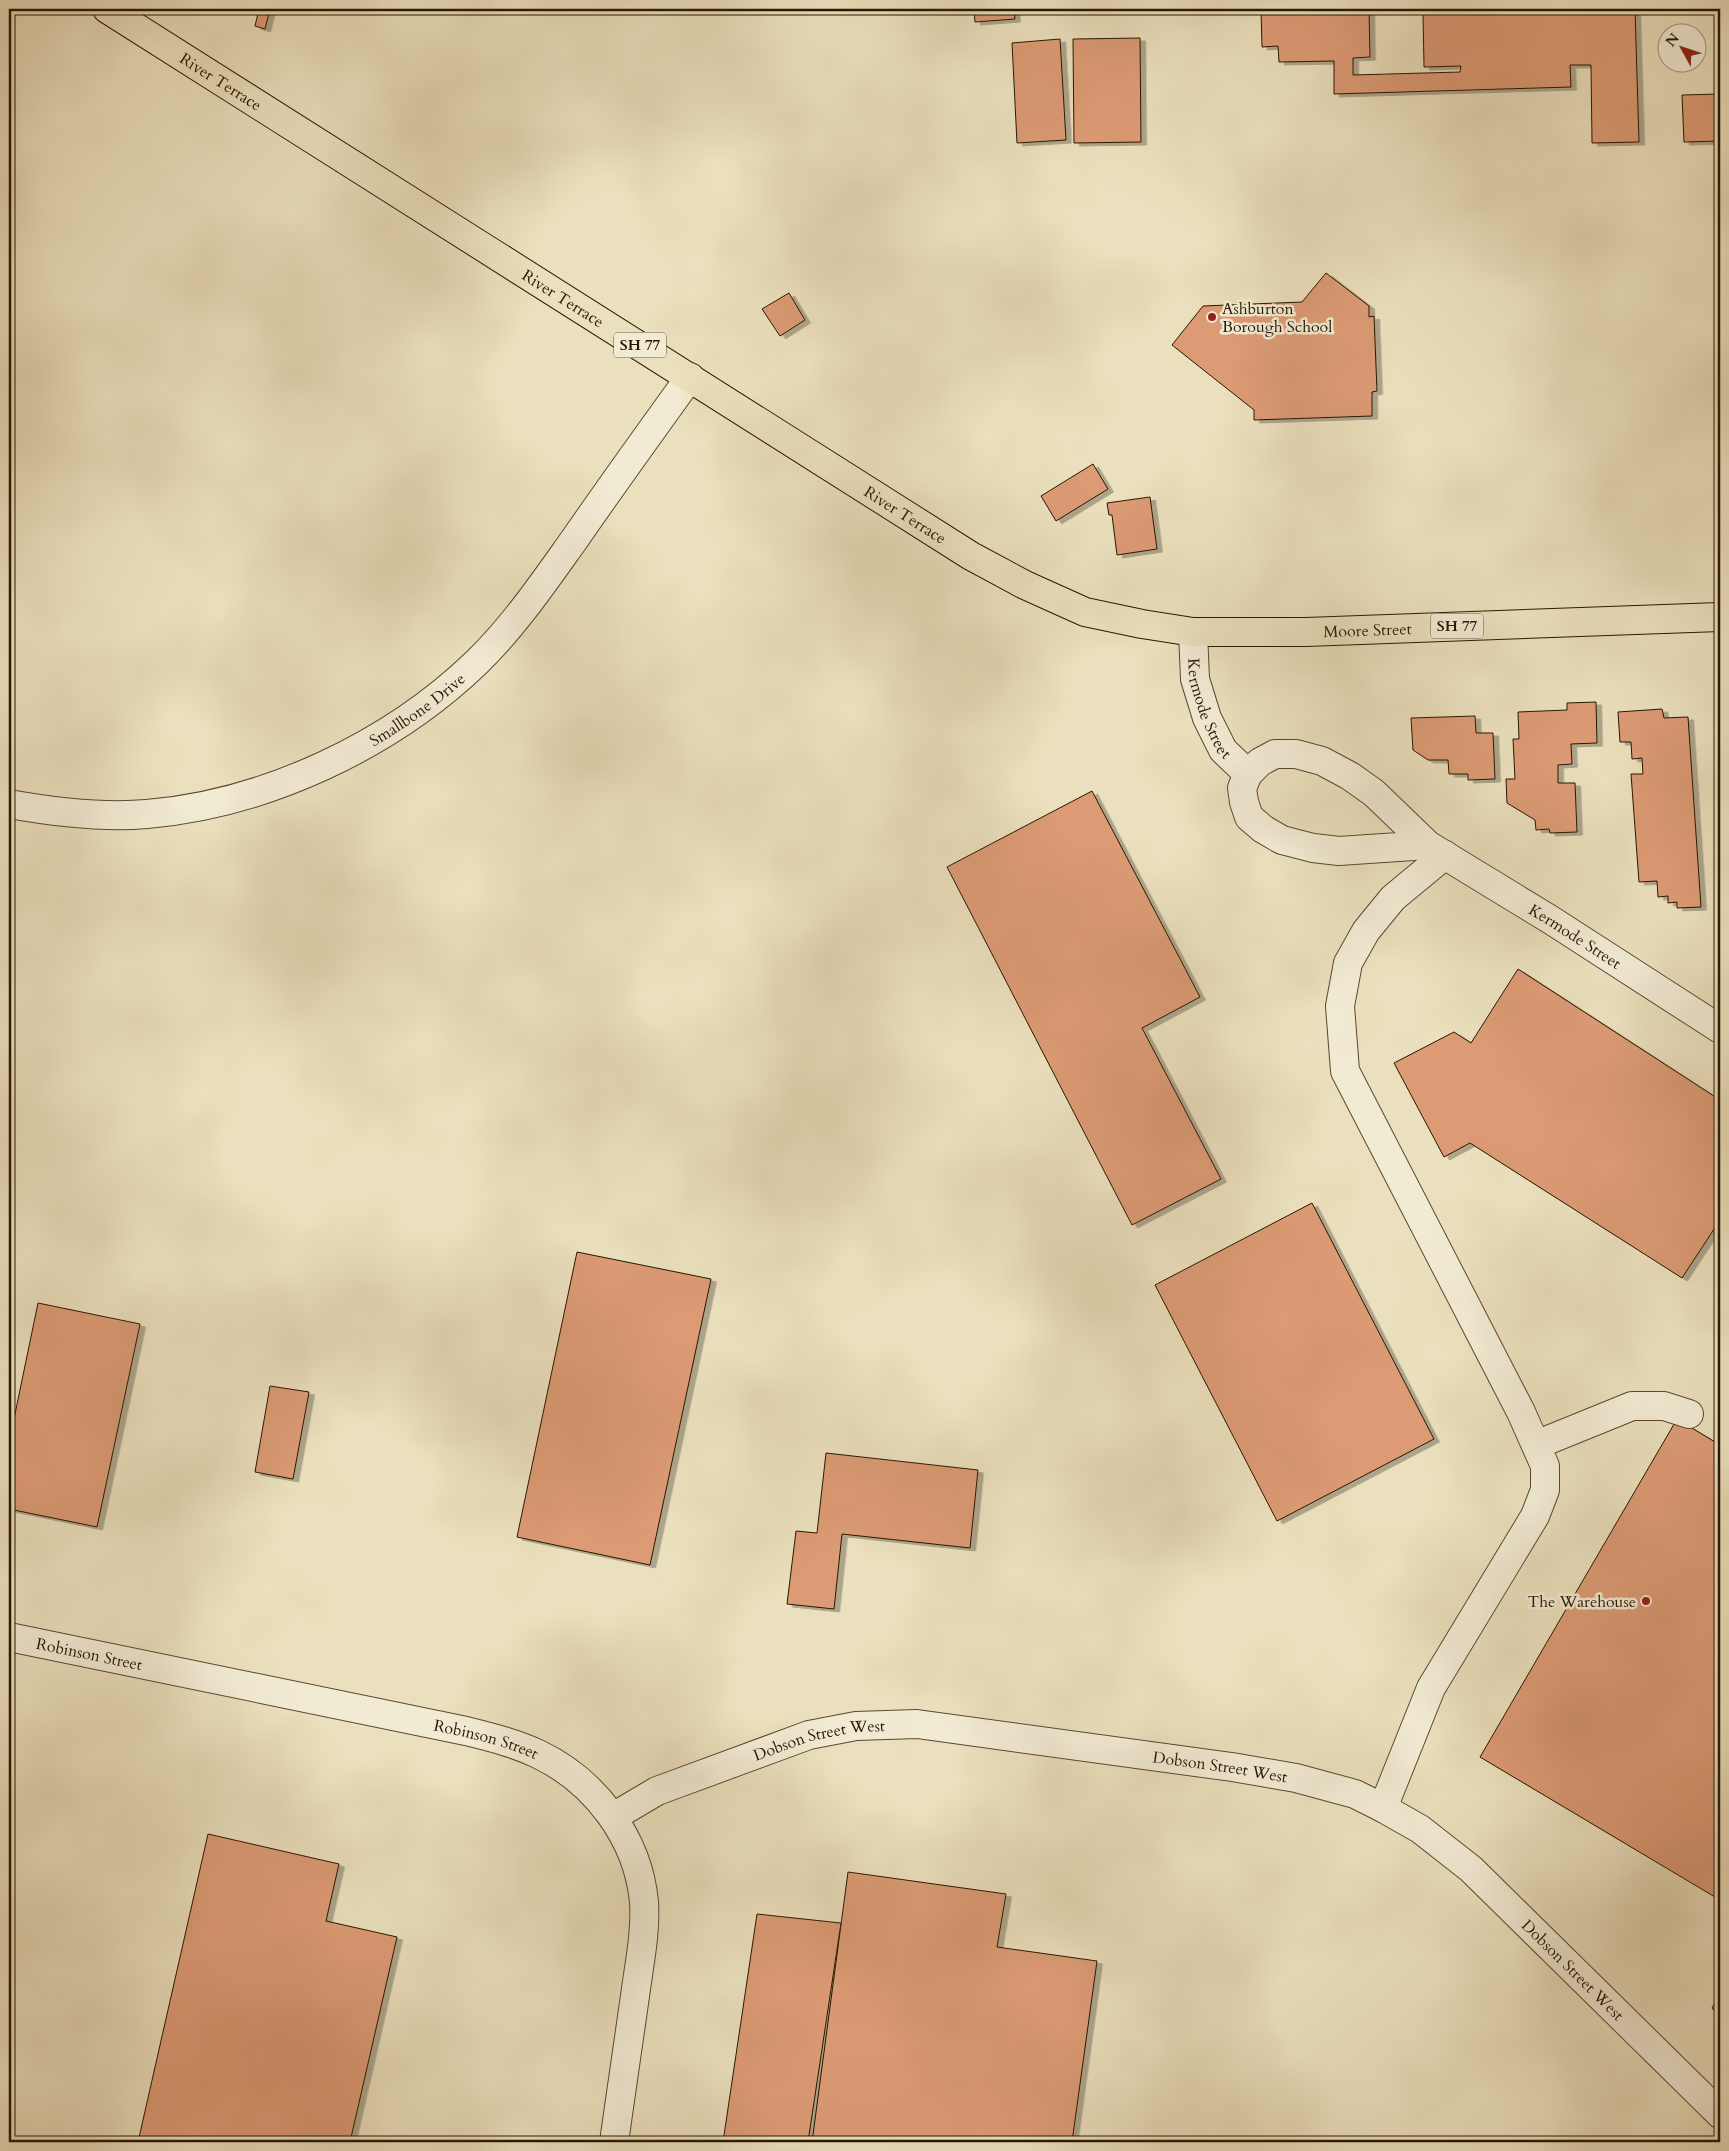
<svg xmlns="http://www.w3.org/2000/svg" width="1729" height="2151" viewBox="0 0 1729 2151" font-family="Cardo,serif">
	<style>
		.building { fill: #dc9b74; stroke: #281600; filter: url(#shadow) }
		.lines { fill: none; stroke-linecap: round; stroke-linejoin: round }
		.minor-casing { stroke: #59482f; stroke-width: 30 }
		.major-casing { stroke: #281600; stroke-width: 30 }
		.minor { stroke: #f2ebd4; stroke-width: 28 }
		.major { stroke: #ebe0bd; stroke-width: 28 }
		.poi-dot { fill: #8f2418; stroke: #f2ebd4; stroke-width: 2 }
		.labels { text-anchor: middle; stroke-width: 5; stroke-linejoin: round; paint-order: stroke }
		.shield { fill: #f2ebd4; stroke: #655640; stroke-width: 1 }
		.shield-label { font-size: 15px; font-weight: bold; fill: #281600 }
		.street-label { font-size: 16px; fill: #281600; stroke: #f2ebd4 }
		.poi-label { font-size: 16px; fill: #281600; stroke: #f2ebd4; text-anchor: start }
	</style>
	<defs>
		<filter id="shadow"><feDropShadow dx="5.5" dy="3" stdDeviation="0" flood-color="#0004"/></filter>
	</defs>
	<rect width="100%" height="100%" fill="#ebe0bd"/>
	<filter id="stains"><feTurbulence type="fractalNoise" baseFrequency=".004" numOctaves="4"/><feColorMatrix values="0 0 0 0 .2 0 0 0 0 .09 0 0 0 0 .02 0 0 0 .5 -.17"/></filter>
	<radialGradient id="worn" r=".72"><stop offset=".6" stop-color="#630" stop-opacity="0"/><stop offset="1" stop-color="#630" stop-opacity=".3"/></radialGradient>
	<g class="building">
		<path d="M259 9H270L265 29 255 26Z"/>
		<path d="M974 9H1014L1015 19 975 22Z"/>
		<path d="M1261 9H1369L1370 57 1353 58V75L1460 72 1461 66 1424 67 1423 14 1635 9 1639 142 1592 143 1591 65H1570L1571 87 1334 94V61L1279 62 1278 46 1262 47Z"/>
		<path d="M1717 9H1720V55H1719Z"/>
		<path d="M1140 38 1141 142 1074 143 1073 39Z"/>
		<path d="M1060 39 1066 140 1017 143 1012 43Z"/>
		<path d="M1720 94V141L1684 142 1682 95Z"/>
		<path d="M1326 273 1369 306V317L1374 316 1377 391 1372 392V416L1254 420V410L1172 345 1203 306 1302 302Z"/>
		<path d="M789 293 805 320 780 336 762 309Z"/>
		<path d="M1093 464 1108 489 1056 521 1041 496Z"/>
		<path d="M1150 497 1157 549 1117 555 1112 515H1109L1107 503Z"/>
		<path d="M1596 702 1597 743 1571 744 1572 764 1558 765V783H1575L1577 832 1550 833 1549 829 1536 830 1535 820 1507 803 1506 779H1515L1513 739H1519L1518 712 1567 710V703Z"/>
		<path d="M1662 709 1664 718 1688 717 1701 907 1677 908V902L1668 903V896L1658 897 1657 881 1639 882 1631 774H1643L1642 758 1632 759 1631 742H1620L1618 712Z"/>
		<path d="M1475 716 1476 733H1493L1495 779 1468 780V774H1449L1448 760H1428L1413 750 1411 718Z"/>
		<path d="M1092 791 1200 997 1142 1028 1221 1179 1132 1225 947 867Z"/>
		<path d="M1518 969 1720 1100V1220L1682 1278 1470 1143 1444 1157 1394 1063 1454 1032 1471 1043Z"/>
		<path d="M1312 1203 1434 1439 1277 1521 1155 1285Z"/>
		<path d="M577 1252 711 1279 650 1565 517 1537Z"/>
		<path d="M38 1303 140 1324 97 1527 9 1509V1443Z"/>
		<path d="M270 1386 309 1392 293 1479 255 1472Z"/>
		<path d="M1677 1419 1720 1445V1900L1480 1757Z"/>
		<path d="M826 1453 978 1470 970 1548 842 1534 834 1609 787 1604 796 1531 817 1533Z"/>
		<path d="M208 1834 339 1864 326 1921 397 1937 350 2142H138Z"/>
		<path d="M848 1872 1006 1894 997 1947 1097 1961 1072 2142H812Z"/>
		<path d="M757 1914 841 1923 808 2142H723Z"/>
		<path d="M1720 1994V2017L1712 2008Z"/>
	</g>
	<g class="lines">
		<g class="minor-casing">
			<g id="minor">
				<path id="s1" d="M1193 632 1195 679 1207 718 1223 750 1248 774"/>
				<path id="s2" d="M9 804C54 812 101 818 147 814 266 804 391 745 477 662 514 626 544 582 574 540 612 485 651 431 690 377"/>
				<path id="s3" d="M1428 845 1339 851 1313 848 1282 840 1263 829 1249 817 1244 802 1242 788 1248 774 1260 762 1275 754H1296L1322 761 1350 776 1374 793 1428 845 1551 920 1720 1029"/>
				<path d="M1536 1445 1632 1406H1664L1689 1414"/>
				<path id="s4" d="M9 1637 466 1731C490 1737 515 1743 538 1754 595 1781 638 1838 644 1902 646 1933 639 1965 635 1996 628 2045 621 2093 614 2142"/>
				<path d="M1383 1808 1431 1688 1535 1516 1545 1490V1466L1521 1412 1345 1071 1340 1006 1348 963 1366 931 1393 898 1445 855"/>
				<path id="s5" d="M613 1817 657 1791 809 1735 856 1726 917 1724 1232 1767 1296 1778 1355 1794 1383 1808 1420 1829 1471 1869 1720 2114"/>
			</g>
		</g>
		<g class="major-casing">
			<g id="major">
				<path id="s6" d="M107 9 971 556 1025 585 1085 612 1142 624 1193 632H1306L1720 617"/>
			</g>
		</g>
		<use href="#minor" class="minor"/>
		<use href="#major" class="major"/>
	</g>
	<g class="poi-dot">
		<circle cx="1212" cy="317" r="5"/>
		<circle cx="1646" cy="1601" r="5"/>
	</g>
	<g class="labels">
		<g class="shield">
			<rect x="614" y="332.5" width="52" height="25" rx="4"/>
			<rect x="1431" y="613.5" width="52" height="25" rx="4"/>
		</g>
		<g class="shield-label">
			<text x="640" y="350">SH 77</text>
			<text x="1457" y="631">SH 77</text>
		</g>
		<g class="street-label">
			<text dy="6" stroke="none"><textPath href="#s6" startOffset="135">River Terrace</textPath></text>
			<text dy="6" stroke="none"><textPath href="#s6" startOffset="540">River Terrace</textPath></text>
			<text dy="6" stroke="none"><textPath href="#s6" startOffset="945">River Terrace</textPath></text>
			<text dy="6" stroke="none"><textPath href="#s6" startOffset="1434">Moore Street</textPath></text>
			<text dy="6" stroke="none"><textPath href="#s1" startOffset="79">Kermode Street</textPath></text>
			<text dy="6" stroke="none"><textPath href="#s2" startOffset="432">Smallbone Drive</textPath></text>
			<text dy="6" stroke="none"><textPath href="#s3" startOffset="624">Kermode Street</textPath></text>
			<text dy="6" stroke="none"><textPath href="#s4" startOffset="82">Robinson Street</textPath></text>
			<text dy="6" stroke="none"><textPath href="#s4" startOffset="488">Robinson Street</textPath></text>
			<text dy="6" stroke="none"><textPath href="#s5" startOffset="222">Dobson Street West</textPath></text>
			<text dy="6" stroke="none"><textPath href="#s5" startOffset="628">Dobson Street West</textPath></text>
			<text dy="6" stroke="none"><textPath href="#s5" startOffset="1048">Dobson Street West</textPath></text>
		</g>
		<g class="poi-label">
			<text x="1222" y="314">Ashburton<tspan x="1222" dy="18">Borough School</tspan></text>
			<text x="1636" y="1607" text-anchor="end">The Warehouse</text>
		</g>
	</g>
	<rect width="1729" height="2151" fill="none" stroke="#ebe0bd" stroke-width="30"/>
	<rect x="10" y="10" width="1709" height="2131" fill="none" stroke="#281600" stroke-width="2.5"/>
	<rect x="15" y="15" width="1699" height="2121" fill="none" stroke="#281600"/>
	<g transform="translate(1682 48) rotate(310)"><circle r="24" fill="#f2ebd4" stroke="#a1967f"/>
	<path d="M0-4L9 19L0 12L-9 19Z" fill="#8f2418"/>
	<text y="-8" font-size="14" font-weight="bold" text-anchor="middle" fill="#281600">N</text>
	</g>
	<rect width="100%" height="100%" filter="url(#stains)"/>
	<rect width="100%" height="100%" fill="url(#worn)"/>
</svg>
